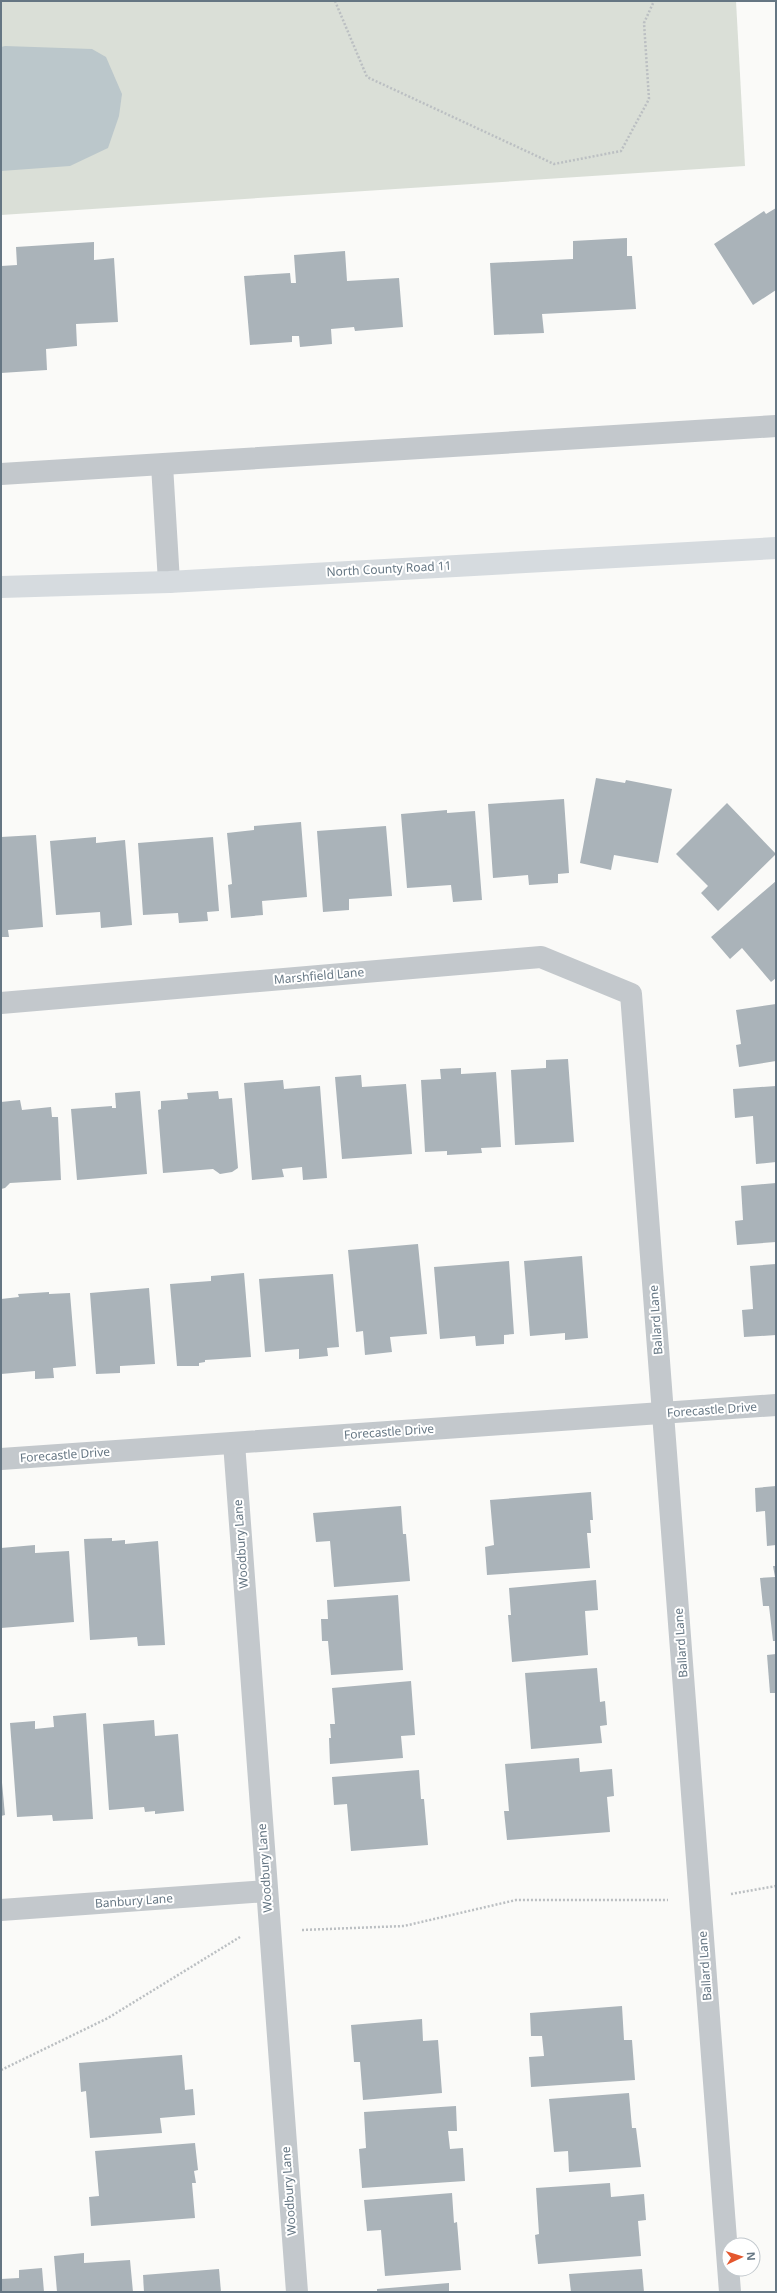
<svg xmlns="http://www.w3.org/2000/svg" width="777" height="2293" viewBox="0 0 777 2293" font-family="'Noto Sans',sans-serif">
	<style>
		.grass { fill: #dadfd7 }
		.water { fill: #bbc7cb }
		.building { fill: #aab3b9 }
		.lines { fill: none; stroke-linecap: round; stroke-linejoin: round }
		.path { stroke: #bbbfc2; stroke-width: 2.5; stroke-dasharray: 2 2; stroke-linecap: butt }
		.minor { stroke: #c3c8cc; stroke-width: 22 }
		.major { stroke: #d6dbdf; stroke-width: 22 }
		.labels { text-anchor: middle; stroke-width: 4; stroke-linejoin: round; paint-order: stroke }
		.street-label { font-size: 12px; fill: #657683; stroke: #fff }
	</style>
	<rect width="100%" height="100%" fill="#fafaf8"/>
	<path class="grass" d="M1 1H736L745 166 1 215Z"/>
	<path class="water" d="M5 46 92 49 106 57 122 94 119 116 108 148 70 166 1 171V47Z"/>
	<g class="building">
		<path d="M776 208V290L753 305 714 244 764 211 766 214Z"/>
		<path d="M627 238V256H632L636 309 542 314 544 333 494 335 490 263 573 259V241Z"/>
		<path d="M94 242V260L114 258 118 322 76 324 77 346 46 349 47 370 1 373V266L17 265 16 247Z"/>
		<path d="M345 251 347 281 399 278 403 327 355 331 354 327 331 329 332 344 300 347 299 336H292V342L250 345 244 276 290 273 291 283H296L294 255Z"/>
		<path d="M596 778 625 783 626 780 672 789 658 863 614 855 611 870 580 863Z"/>
		<path d="M564 799 569 873 558 874V883L529 885 528 875 493 878 488 804Z"/>
		<path d="M727 803 776 854 718 911 701 893 708 886 676 854Z"/>
		<path d="M447 810V813L475 811 482 900 453 902 451 885 407 888 401 814Z"/>
		<path d="M301 822 307 897 262 901 263 915 231 918 228 885 232 884 227 833 254 830V826Z"/>
		<path d="M386 826 392 896 349 899V910L323 912 317 831Z"/>
		<path d="M36 835 43 927 8 930 9 937H1V837Z"/>
		<path d="M96 837V843L125 840 132 925 101 928 100 912 56 915 50 841Z"/>
		<path d="M213 837 219 911 207 912 208 921 179 923 178 913 143 915 138 843Z"/>
		<path d="M776 881V978L771 982 742 948 730 959 711 937Z"/>
		<path d="M776 1004V1061L739 1067 736 1045 741 1044 736 1010Z"/>
		<path d="M568 1059 574 1142 515 1145 511 1070 546 1068V1060Z"/>
		<path d="M461 1068V1074L496 1072 501 1147 481 1148 482 1153 447 1155V1151L425 1152 421 1080 441 1079 440 1069Z"/>
		<path d="M361 1075 362 1087 406 1084 412 1154 342 1159 335 1077Z"/>
		<path d="M283 1080 284 1089 320 1086 327 1178 303 1180 302 1167 282 1169 284 1177 252 1180 244 1083Z"/>
		<path d="M776 1086V1162L756 1164 753 1116 735 1118 733 1089Z"/>
		<path d="M140 1091 147 1174 77 1180 71 1109 112 1106V1108H116L115 1093Z"/>
		<path d="M218 1091 219 1099 232 1098 238 1168 232 1172 220 1174 213 1169 163 1173 158 1110 161 1109V1101L188 1099 187 1093Z"/>
		<path d="M20 1100 22 1110 51 1107 52 1117H58L61 1180 10 1183 5 1188 1 1189V1102Z"/>
		<path d="M776 1183V1242L737 1245 735 1221 743 1220 741 1186Z"/>
		<path d="M418 1244 427 1334 390 1337 392 1352 365 1355 363 1331 356 1332 348 1250Z"/>
		<path d="M582 1256 588 1338 565 1340V1333L530 1336 524 1261Z"/>
		<path d="M509 1261 514 1334 504 1335V1344L476 1346 475 1336 440 1339 434 1267Z"/>
		<path d="M776 1264V1335L744 1337 742 1310 753 1309 750 1266Z"/>
		<path d="M244 1273 251 1357 205 1360V1362L199 1363V1366H177L170 1284 211 1281V1276Z"/>
		<path d="M333 1274 339 1347 327 1348 328 1356 299 1359V1349L265 1352 259 1279Z"/>
		<path d="M149 1288 155 1364 120 1366V1373L96 1374 90 1293Z"/>
		<path d="M49 1292V1294L70 1293 76 1366 53 1368 54 1378 35 1379V1371L1 1374V1299L19 1297 18 1294Z"/>
		<path d="M776 1486V1545L767 1546 765 1511 756 1512 755 1488Z"/>
		<path d="M591 1492 593 1520H590L591 1533H587L590 1568 487 1575 485 1547 494 1545 490 1500Z"/>
		<path d="M401 1506 403 1534H406L410 1581 334 1587 330 1541 316 1542 313 1513Z"/>
		<path d="M112 1538V1541L125 1540V1544L158 1541 165 1645 138 1646 137 1637 90 1640 84 1539Z"/>
		<path d="M35 1545V1553L69 1551 74 1622 1 1628V1548Z"/>
		<path d="M773 1566H776V1641H773L769 1606H763L760 1578 775 1577Z"/>
		<path d="M596 1580 598 1610 585 1611 588 1655 512 1662 508 1615H511L509 1588Z"/>
		<path d="M398 1595 403 1670 331 1675 328 1641H322L321 1619H328L327 1600Z"/>
		<path d="M776 1654V1693H770L767 1655Z"/>
		<path d="M597 1668 600 1702 605 1701 607 1725 600 1726 602 1743 531 1749 525 1673Z"/>
		<path d="M411 1681 415 1735 401 1736 403 1758 330 1764 329 1738H331L330 1724H335L332 1688Z"/>
		<path d="M86 1713 93 1819 53 1821 52 1815 17 1817 10 1723 35 1721V1729L54 1727 53 1716Z"/>
		<path d="M154 1720 155 1736 178 1734 184 1811 155 1814V1811L145 1812 144 1807 109 1810 103 1724Z"/>
		<path d="M579 1758 580 1772 612 1769 614 1796 607 1797 610 1832 507 1840 504 1811H509L505 1764Z"/>
		<path d="M419 1770 421 1799H424L428 1845 351 1851 347 1804 334 1805 332 1777Z"/>
		<path d="M1 1772 5 1815 1 1816Z"/>
		<path d="M622 2006 624 2040H632L635 2080 531 2087 529 2057 544 2056 542 2036H531L530 2013Z"/>
		<path d="M422 2019 423 2041 438 2040 442 2093 363 2100 360 2062H354L351 2025Z"/>
		<path d="M182 2055 185 2090 193 2089 195 2115 160 2118 162 2133 90 2138 86 2091 81 2092 79 2063Z"/>
		<path d="M629 2093 632 2128H636L641 2167 569 2172 568 2151 554 2152 549 2099Z"/>
		<path d="M456 2106 457 2131H448L450 2149 463 2148 465 2181 362 2188 359 2149 366 2148 364 2112Z"/>
		<path d="M195 2143 198 2170 194 2171 196 2183H192L195 2218 91 2226 89 2197 99 2196 95 2151Z"/>
		<path d="M610 2183 611 2197 644 2194 646 2220 638 2221 641 2256 538 2264 535 2235 539 2234 536 2188Z"/>
		<path d="M452 2193 454 2223 457 2222 461 2270 385 2276 381 2230 367 2231 364 2200Z"/>
		<path d="M84 2253V2263L130 2260 133 2292H57L54 2256Z"/>
		<path d="M42 2268 44 2292H1V2279L19 2278V2270Z"/>
		<path d="M219 2269 221 2292H144L143 2275Z"/>
		<path d="M642 2269 644 2292H571L569 2274Z"/>
		<path d="M449 2283V2292H377V2289Z"/>
	</g>
	<g class="lines">
		<g class="path">
			<path d="M335 1 367 77 554 164 621 151 649 99 644 23 654 1"/>
			<path d="M731 1894 776 1886"/>
			<path d="M302 1930 404 1926 516 1900H668"/>
			<path d="M1 2070 108 2018 240 1937"/>
		</g>
		<g class="minor">
			<path d="M162 465 169 582"/>
			<path d="M1 474 776 426"/>
			<path d="M1 1003 541 957 631 994 730 2292"/>
			<path d="M234 1443 297 2292"/>
			<path d="M1 1459 776 1405"/>
			<path d="M1 1910 267 1891"/>
		</g>
		<path class="major" d="M1 587 169 582 776 548"/>
	</g>
	<g class="labels">
		<g class="street-label">
			<text transform="translate(389 569) rotate(-3)" y="4">North County Road 11</text>
			<text transform="translate(319 976) rotate(-5)" y="4">Marshfield Lane</text>
			<text transform="translate(656 1320) rotate(-94)" y="4">Ballard Lane</text>
			<text transform="translate(712 1410) rotate(-4)" y="4">Forecastle Drive</text>
			<text transform="translate(389 1432) rotate(-4)" y="4">Forecastle Drive</text>
			<text transform="translate(65 1455) rotate(-4)" y="4">Forecastle Drive</text>
			<text transform="translate(241 1544) rotate(-94)" y="4">Woodbury Lane</text>
			<text transform="translate(681 1643) rotate(-94)" y="4">Ballard Lane</text>
			<text transform="translate(265 1868) rotate(-94)" y="4">Woodbury Lane</text>
			<text transform="translate(134 1901) rotate(-4)" y="4">Banbury Lane</text>
			<text transform="translate(705 1966) rotate(-94)" y="4">Ballard Lane</text>
			<text transform="translate(289 2191) rotate(-94)" y="4">Woodbury Lane</text>
		</g>
	</g>
	<rect width="777" height="2293" fill="none" stroke="#657683" stroke-width="4"/>
	<g transform="translate(741 2257) rotate(86)"><circle r="19" fill="#ffffff" stroke="#c1c8cd"/>
	<path d="M0-3L7 15L0 10L-7 15Z" fill="#e4572e"/>
	<text y="-6" font-size="11" font-weight="bold" text-anchor="middle" fill="#657683">N</text>
	</g>
</svg>
